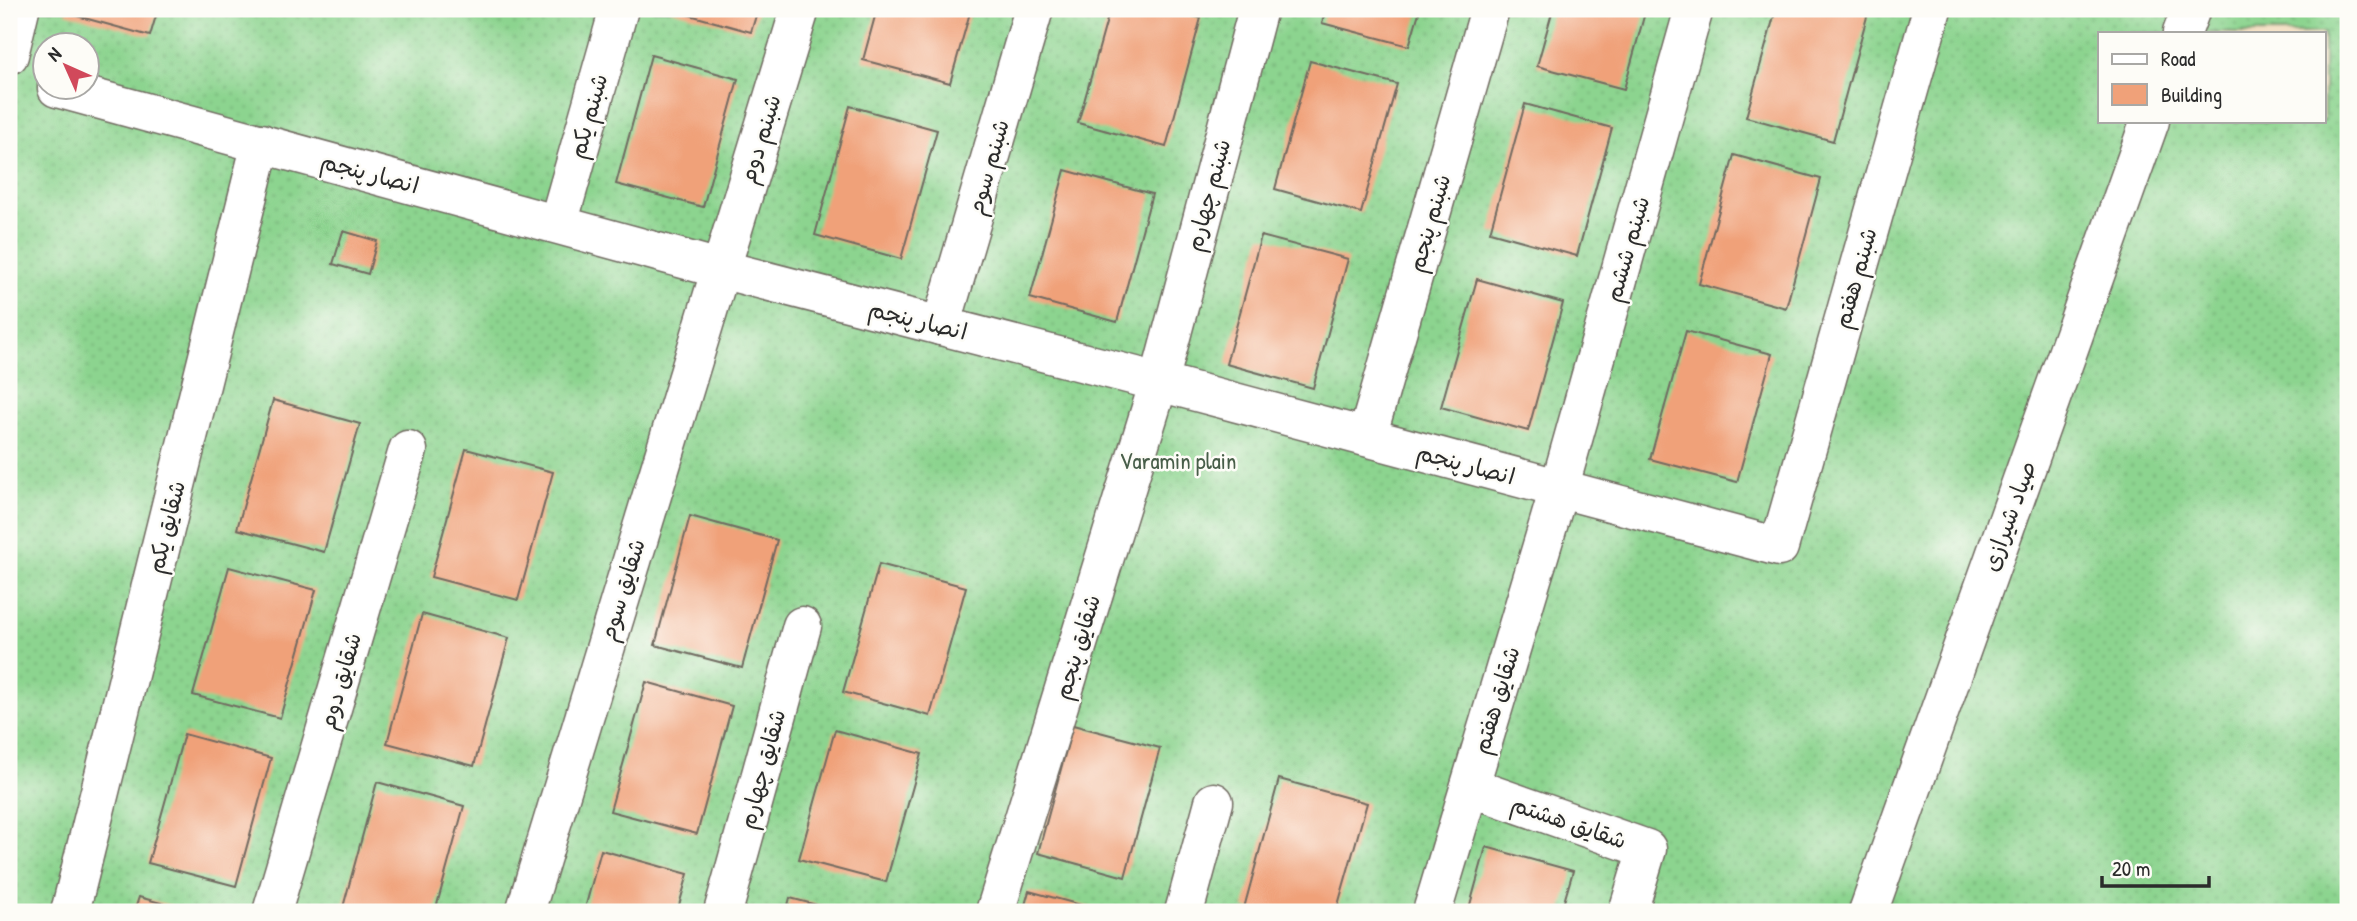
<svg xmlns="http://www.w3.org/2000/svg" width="2357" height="921" viewBox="0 0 2357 921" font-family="'Patrick Hand','Playpen Sans Arabic',sans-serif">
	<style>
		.grass { fill: url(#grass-dots); stroke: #5c805d; stroke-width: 2; fill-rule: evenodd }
		.building { fill: #f0a179 }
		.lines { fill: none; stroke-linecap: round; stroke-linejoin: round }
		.minor-casing { stroke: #716a61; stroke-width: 41 }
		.minor { stroke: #fff; stroke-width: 38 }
		.labels { text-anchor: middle; stroke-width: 5; stroke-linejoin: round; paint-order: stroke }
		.street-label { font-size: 23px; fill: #2b2b2b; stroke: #fdfcf7 }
		.park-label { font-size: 23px; fill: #485e49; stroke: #fdfcf7 }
	</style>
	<defs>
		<pattern id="grass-dots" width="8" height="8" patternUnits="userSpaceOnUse" patternTransform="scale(1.75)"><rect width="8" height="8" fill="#8cd48f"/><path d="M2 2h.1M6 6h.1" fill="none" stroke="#79b67c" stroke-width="1.8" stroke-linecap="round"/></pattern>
	</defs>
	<rect width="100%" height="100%" fill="#fdfcf7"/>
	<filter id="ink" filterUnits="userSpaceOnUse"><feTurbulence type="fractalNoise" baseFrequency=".0143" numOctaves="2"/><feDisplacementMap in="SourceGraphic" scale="14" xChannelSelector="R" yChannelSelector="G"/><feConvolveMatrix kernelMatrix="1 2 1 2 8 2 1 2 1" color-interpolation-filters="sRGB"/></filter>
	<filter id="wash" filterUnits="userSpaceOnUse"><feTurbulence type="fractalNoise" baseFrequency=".00686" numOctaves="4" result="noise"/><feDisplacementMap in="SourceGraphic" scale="28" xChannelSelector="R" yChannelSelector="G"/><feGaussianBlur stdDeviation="1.57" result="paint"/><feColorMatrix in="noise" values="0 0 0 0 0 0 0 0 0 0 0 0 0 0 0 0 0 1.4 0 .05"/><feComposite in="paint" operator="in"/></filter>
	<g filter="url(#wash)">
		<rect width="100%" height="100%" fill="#f3e0c4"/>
		<path class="grass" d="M9 9H2348V912H9ZM2100 33H2324V121H2100ZM46 46H88V88H46Z"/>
		<g id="blocks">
			<g class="building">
				<path d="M67 9H158L150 36 66 13Z"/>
				<path d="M668 9H758L751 32Z"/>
				<path d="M877 9H971L950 83 863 60Z"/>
				<path d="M1110 9H1164L1201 18 1166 147 1078 123Z"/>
				<path d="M1326 9H1420L1409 46 1322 23Z"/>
				<path d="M1553 9H1646L1624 89 1537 66Z"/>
				<path d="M1776 9H1854L1868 13 1833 141 1746 117Z"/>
				<path d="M651 55 738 79 703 207 616 184Z"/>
				<path d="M1310 61 1397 84 1361 213 1275 189Z"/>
				<path d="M1525 104 1612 128 1577 256 1490 232Z"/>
				<path d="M850 106 937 130 901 259 815 235Z"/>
				<path d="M1734 155 1821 179 1786 308 1699 284Z"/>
				<path d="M1065 170 1152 194 1117 322 1030 298Z"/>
				<path d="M343 231 377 241 368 274 333 264Z"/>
				<path d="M1261 236 1348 259 1313 388 1226 364Z"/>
				<path d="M1477 279 1563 303 1528 431 1441 407Z"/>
				<path d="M1686 331 1772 354 1737 482 1650 459Z"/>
				<path d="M273 400 360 424 324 552 237 529Z"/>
				<path d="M466 449 553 472 518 600 431 577Z"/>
				<path d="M690 516 777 540 742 668 655 645Z"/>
				<path d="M879 564 966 587 930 716 843 692Z"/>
				<path d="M229 567 316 590 280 718 193 695Z"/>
				<path d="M422 614 509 638 474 766 387 743Z"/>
				<path d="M646 682 732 706 697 834 610 811Z"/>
				<path d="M1073 725 1160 748 1125 877 1038 853Z"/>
				<path d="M835 730 922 754 886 882 799 859Z"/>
				<path d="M184 734 271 758 236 886 148 863Z"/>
				<path d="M1279 779 1367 803 1336 912H1261L1244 908Z"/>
				<path d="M377 782 464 806 435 912 342 911Z"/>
				<path d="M1486 847 1573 871 1561 912H1468Z"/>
				<path d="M601 850 688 874 677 912H584Z"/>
				<path d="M1029 891 1103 911V912H1023Z"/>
				<path d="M139 897 190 911V912H134Z"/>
				<path d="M790 898 840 911V912H786Z"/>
			</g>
		</g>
	</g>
	<g filter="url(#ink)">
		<use href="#blocks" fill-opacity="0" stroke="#716a61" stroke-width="2"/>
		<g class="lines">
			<g class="minor-casing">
				<g id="minor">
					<path d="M2182 33 2191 9"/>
					<path d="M9 55 20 9"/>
					<path d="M57 88 720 269 1159 382 1779 547 1932 9"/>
					<path d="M558 224 619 9"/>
					<path d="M941 326 1034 9"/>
					<path d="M1367 437 1490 9"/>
					<path d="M1470 787 1647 849 1628 912"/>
					<path d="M70 912 261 143"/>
					<path d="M272 912 408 450"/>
					<path d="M525 912 800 9"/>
					<path d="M723 912 802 626"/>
					<path d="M995 912 1159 382 1258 9"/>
					<path d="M1184 912 1214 802"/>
					<path d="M1432 912 1559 489 1694 9"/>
					<path d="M1868 912 2150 121"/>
				</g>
			</g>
			<use href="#minor" class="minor"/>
		</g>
	</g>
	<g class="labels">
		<g class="street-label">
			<text transform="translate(588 116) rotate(-74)" y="8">شبنم یکم</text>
			<text transform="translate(760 139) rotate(-73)" y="8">شبنم دوم</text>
			<text transform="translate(988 167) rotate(-74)" y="8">شبنم سوم</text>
			<text transform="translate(370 173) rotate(15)" y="8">انصار پنجم</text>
			<text transform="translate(1208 195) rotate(-75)" y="8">شبنم چهارم</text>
			<text transform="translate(1429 223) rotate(-74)" y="8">شبنم پنجم</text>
			<text transform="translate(1627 249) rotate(-74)" y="8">شبنم ششم</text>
			<text transform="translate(1855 278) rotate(-74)" y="8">شبنم هفتم</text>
			<text transform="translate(918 320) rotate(14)" y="8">انصار پنجم</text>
			<text transform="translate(1466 464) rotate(15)" y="8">انصار پنجم</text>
			<text transform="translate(2009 516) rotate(-70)" y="8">صیاد شیرازی</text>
			<text transform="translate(166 527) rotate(-76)" y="8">شقایق یکم</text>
			<text transform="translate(622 590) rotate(-73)" y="8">شقایق سوم</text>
			<text transform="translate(1077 647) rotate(-73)" y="8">شقایق پنجم</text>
			<text transform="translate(340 681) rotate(-74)" y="8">شقایق دوم</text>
			<text transform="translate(1496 700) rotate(-73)" y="8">شقایق هفتم</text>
			<text transform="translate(762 769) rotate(-75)" y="8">شقایق چهارم</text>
			<text transform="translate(1569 822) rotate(19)" y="8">شقایق هشتم</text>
		</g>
		<g class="park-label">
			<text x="1178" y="469">Varamin plain</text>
		</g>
	</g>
	<rect width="2357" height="921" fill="none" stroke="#fdfcf7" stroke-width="35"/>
	<rect x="2098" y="32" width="228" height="91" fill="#fdfcf7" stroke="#a9a8a5" stroke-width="2"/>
	<rect x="2112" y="54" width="35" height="10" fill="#ffffff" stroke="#a9a8a5" stroke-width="2"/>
	<text x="2161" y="66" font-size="21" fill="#2b2b2b">Road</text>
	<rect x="2112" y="84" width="35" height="21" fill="#f0a179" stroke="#a9a8a5" stroke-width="2"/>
	<text x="2161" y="102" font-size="21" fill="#2b2b2b">Building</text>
	<g transform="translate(66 66) rotate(315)"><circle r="33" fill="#fdfcf7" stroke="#a9a8a5" stroke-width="2"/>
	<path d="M0-5L12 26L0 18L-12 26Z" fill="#d1495b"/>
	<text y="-10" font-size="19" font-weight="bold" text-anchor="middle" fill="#2b2b2b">N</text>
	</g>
	<path d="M2102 876v10h107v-10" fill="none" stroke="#2b2b2b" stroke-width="3.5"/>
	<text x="2112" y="876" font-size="21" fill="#2b2b2b" stroke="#fdfcf7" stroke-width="5" paint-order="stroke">20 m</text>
</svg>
